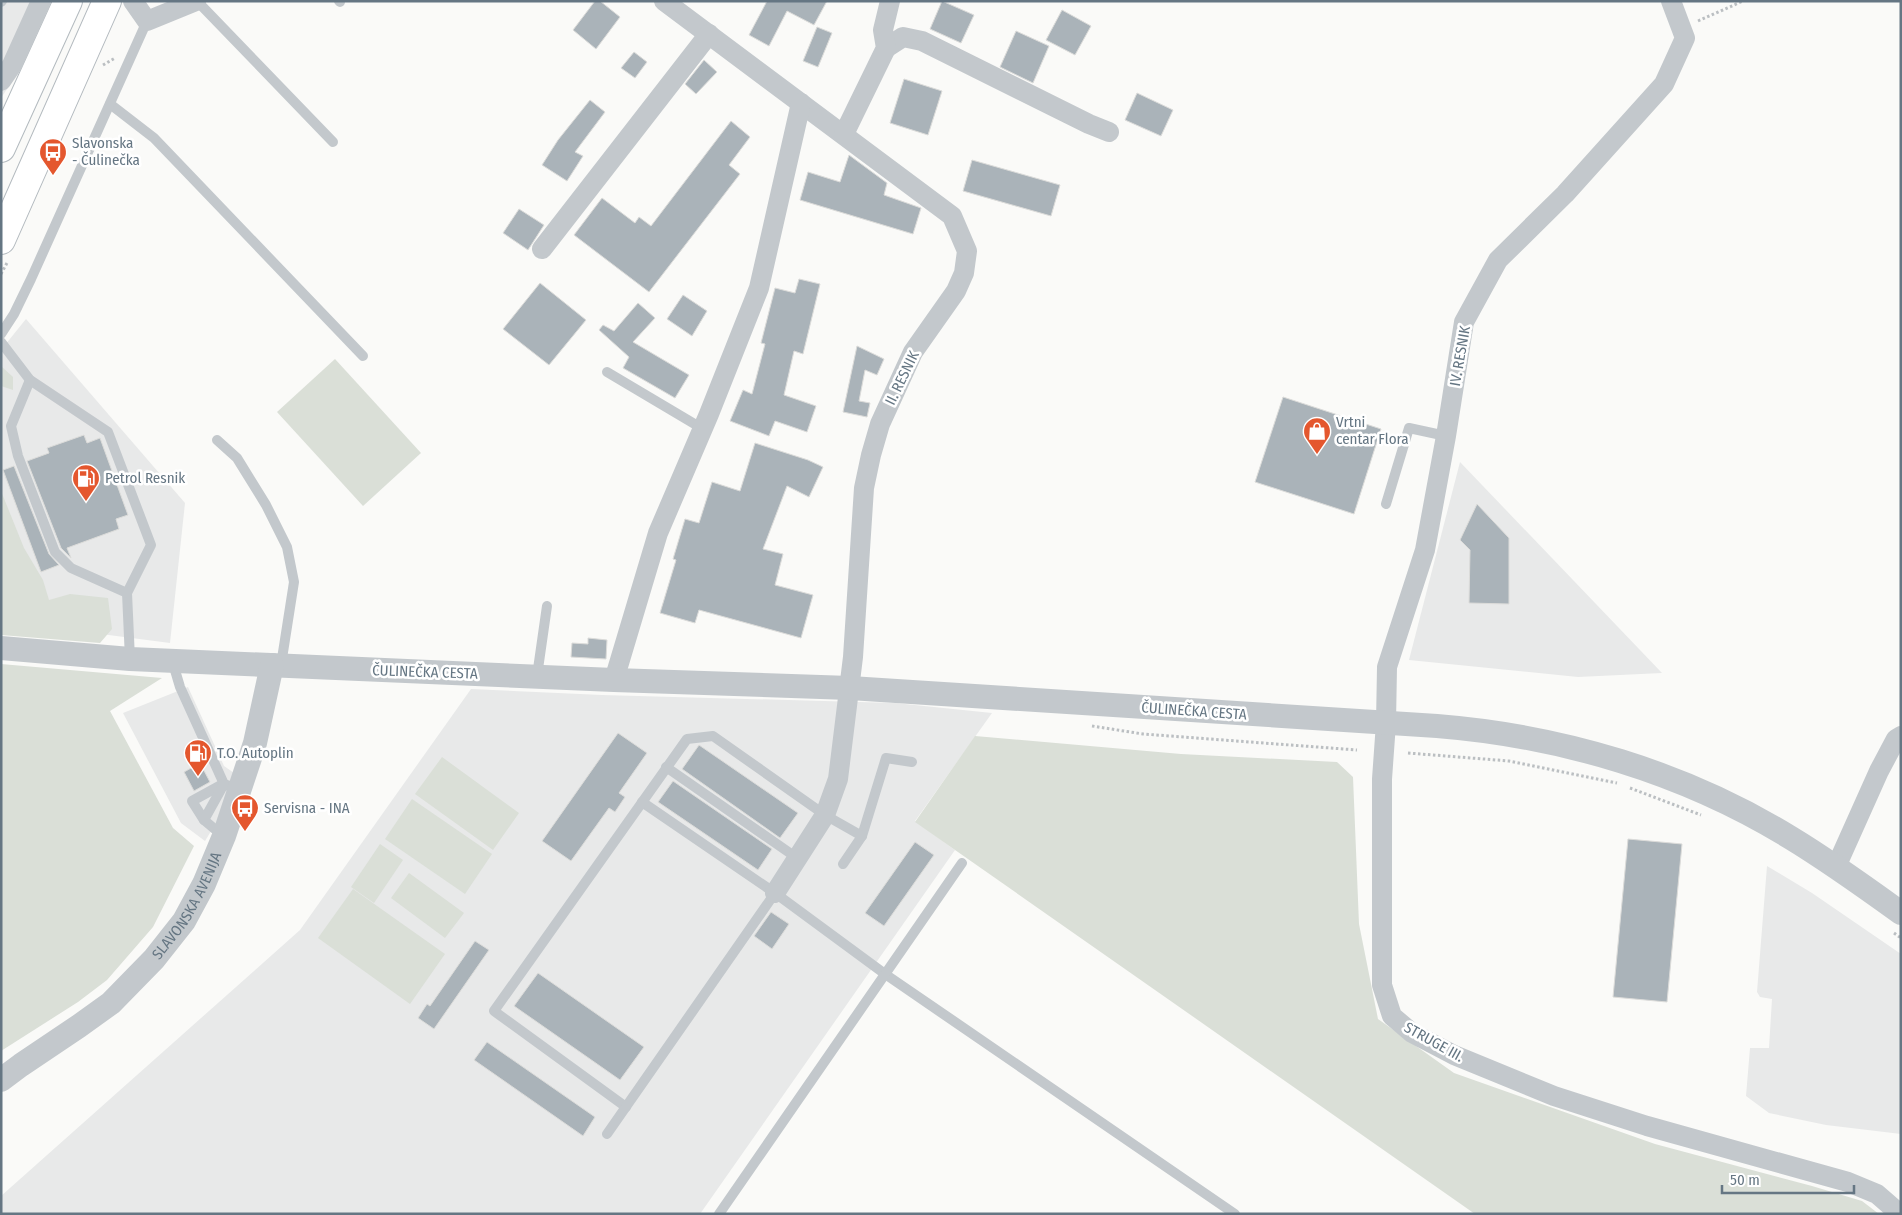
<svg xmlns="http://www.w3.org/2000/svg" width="1902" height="1215" viewBox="0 0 1902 1215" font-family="'Fira Sans Condensed',sans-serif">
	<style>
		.built { fill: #e8e9e9 }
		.green { fill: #dadfd7 }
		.building { fill: #aab3b9; stroke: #dcdcda }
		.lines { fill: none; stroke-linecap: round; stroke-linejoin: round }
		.secondary-casing { stroke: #b3babf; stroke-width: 30 }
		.path { stroke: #bbbfc2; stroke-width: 3; stroke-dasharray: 2.5 2.5; stroke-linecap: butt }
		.service { stroke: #c3c8cc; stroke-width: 10 }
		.minor { stroke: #c3c8cc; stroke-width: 20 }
		.tertiary { stroke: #c3c8cc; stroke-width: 24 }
		.secondary { stroke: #fff; stroke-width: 28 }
		.labels { text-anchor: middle; stroke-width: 5; stroke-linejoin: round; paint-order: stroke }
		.poi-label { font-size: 15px; fill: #657683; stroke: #fff; text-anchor: start }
		.street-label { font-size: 15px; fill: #657683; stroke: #fff }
	</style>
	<rect width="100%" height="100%" fill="#fafaf8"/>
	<g class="built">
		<path d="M1 1H49L13 80 1 98Z"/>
		<path d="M26 319 185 503 170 643 1 621V350Z"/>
		<path d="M1460 462 1662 673 1578 677 1409 660Z"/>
		<path d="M188 687 224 766 234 773 216 823 205 841 181 823 123 713Z"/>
		<path d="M471 689 602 695 895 703 992 713 915 821 955 850 700 1214H1V1196L300 930Z"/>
		<path d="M1767 866 1812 893 1901 954V1134L1826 1125 1769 1113 1746 1096 1750 1048H1769L1772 999 1760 997 1757 992Z"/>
	</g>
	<g class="green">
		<path d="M335 359 421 453 363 506 277 412Z"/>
		<path d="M1 366 13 377V390L1 386Z"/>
		<path d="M1 491 24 548 43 580 49 600 70 594 108 598 112 629 100 643 1 635Z"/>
		<path d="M1 664 162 678 110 711 173 828 194 846 153 927 107 980 78 1002 1 1051Z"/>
		<path d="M975 736 1181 754 1337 762 1353 777 1359 924 1378 1019 1454 1073 1655 1144 1812 1186 1862 1201 1879 1214H1475L915 822Z"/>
		<path d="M442 757 519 813 493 850 415 794Z"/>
		<path d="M412 799 492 854 465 894 385 839Z"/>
		<path d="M380 844 403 860 374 903 351 887Z"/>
		<path d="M409 873 464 913 445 938 391 898Z"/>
		<path d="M353 889 445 954 410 1004 318 938Z"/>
	</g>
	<g class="building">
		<path d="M595 1H600L620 17 596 49 573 30Z"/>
		<path d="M767 1H827L814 25 787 11 769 46 749 35Z"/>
		<path d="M942 1 974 15 961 43 930 29Z"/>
		<path d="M1062 10 1091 26 1075 55 1046 40Z"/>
		<path d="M817 27 832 33 818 67 803 61Z"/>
		<path d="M1016 31 1049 46 1033 83 1000 67Z"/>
		<path d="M634 52 647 62 635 78 621 68Z"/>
		<path d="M704 60 717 72 696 94 685 84Z"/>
		<path d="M904 79 942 91 928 135 890 123Z"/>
		<path d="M1137 93 1173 110 1161 136 1125 120Z"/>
		<path d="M590 100 605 112 575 152 583 156 567 181 542 165 558 140Z"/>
		<path d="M731 121 750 137 729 165 740 174 649 292 574 235 602 198 635 223 639 217 651 226Z"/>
		<path d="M849 155 887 183 884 195 921 208 913 234 800 200 808 172 840 182Z"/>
		<path d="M972 160 1060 185 1051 216 963 191Z"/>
		<path d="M519 209 544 225 528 250 503 233Z"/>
		<path d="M799 279 820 284 803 354 794 351 784 395 816 406 807 432 775 421 769 436 730 421 743 390 752 394 765 344 761 343 775 288 795 293Z"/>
		<path d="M540 283 586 320 549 365 503 329Z"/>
		<path d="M683 295 707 311 692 336 667 319Z"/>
		<path d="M638 303 655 318 633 342 689 375 675 398 623 368 629 357 599 330 603 325 614 331Z"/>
		<path d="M857 346 884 359 877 375 865 370 859 401 870 403 867 417 843 412Z"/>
		<path d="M1283 397 1381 429 1354 514 1255 482Z"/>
		<path d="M84 435 87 443 100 438 128 515 116 519 119 529 67 548 71 558 61 548 27 461 49 453 47 448Z"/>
		<path d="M755 443 808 460 823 467 809 497 787 486 763 549 783 554 775 585 813 595 801 638 699 610 695 623 660 613 676 560 673 559 685 519 699 523 712 482 740 491Z"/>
		<path d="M14 466 49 554 59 565 41 572 3 470Z"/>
		<path d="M1477 504 1509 538V604L1469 603 1470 550 1460 540Z"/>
		<path d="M588 638 607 640 606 659 571 657 572 643 588 644Z"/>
		<path d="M618 733 647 753 619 793 625 797 615 812 609 808 571 861 542 841Z"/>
		<path d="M699 745 798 813 780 838 682 769Z"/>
		<path d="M200 763 210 782 194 791 184 772Z"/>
		<path d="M673 781 772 849 758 870 658 802Z"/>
		<path d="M1628 839 1682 844 1667 1002 1613 997Z"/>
		<path d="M915 842 934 855 884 926 865 913Z"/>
		<path d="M771 912 789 924 772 949 754 936Z"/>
		<path d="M475 941 489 950 434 1029 418 1018 427 1004 430 1006Z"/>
		<path d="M538 973 644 1047 620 1080 514 1006Z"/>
		<path d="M487 1042 595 1117 583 1136 474 1060Z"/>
	</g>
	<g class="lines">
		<g class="secondary-casing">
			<g id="secondary">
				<path d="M1 148 68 1"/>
				<path d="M1 240 107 1"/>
			</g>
		</g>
		<g class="path">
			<path d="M1698 21 1743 1"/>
			<path d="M103 65 115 58"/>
			<path d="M1 274 8 261"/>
			<path d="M1092 726 1143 734 1357 750"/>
			<path d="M1408 753 1509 761 1617 783"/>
			<path d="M1630 788 1701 815"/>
			<path d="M1894 933 1901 938"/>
		</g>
		<g class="service">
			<path d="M197 1 333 142"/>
			<path d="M339 1 340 2"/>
			<path d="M1 2 2 1"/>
			<path d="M110 104 154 138 363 356"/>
			<path d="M1 334 14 314 31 279 147 21"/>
			<path d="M1 342 30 380 108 432 151 545 127 593 130 659"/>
			<path d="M607 372 703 429"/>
			<path d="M30 380 11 426 18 456 55 552 71 568 127 593"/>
			<path d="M217 440 237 458 266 505 287 547 294 582 281 665"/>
			<path d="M1386 504 1409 428 1446 436"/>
			<path d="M172 660 180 687 224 784 239 790"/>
			<path d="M537 676 547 606"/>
			<path d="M666 767 797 858"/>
			<path d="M642 802 775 893 885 974 1235 1214"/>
			<path d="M204 820 192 801 223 784"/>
			<path d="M223 836 204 820 224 784"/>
			<path d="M843 864 862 836 886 758 912 762"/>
			<path d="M626 1107 494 1011 687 739 713 736 825 815 862 836"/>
			<path d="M607 1134 775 893"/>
			<path d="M719 1214 962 863"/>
		</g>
		<g class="minor">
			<path d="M133 1 147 21 196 1"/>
			<path d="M664 1 952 216 967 251 964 273 956 291 913 352 880 424 871 455 864 488 853 657 838 779 825 815 775 893"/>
			<path d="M1671 1 1685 38 1664 84 1565 194 1498 260 1464 322 1446 436 1425 550 1387 667 1386 723 1382 779V985L1392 1016 1412 1033 1454 1055 1554 1096 1647 1126 1848 1182 1877 1194 1900 1214"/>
			<path d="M886 48 903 37 922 41 1089 124 1109 132"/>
			<path d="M1 81 12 65 41 1"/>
			<path d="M844 134 886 48 883 30 890 1"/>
			<path d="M542 249 709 34"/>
			<path d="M614 680 658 533 709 414 759 288 801 103"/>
			<path d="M1836 867 1879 771 1896 739 1901 736"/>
		</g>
		<g class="tertiary">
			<path d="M1 648 130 659 614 680 850 688 1437 726C1561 736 1684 772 1791 838 1829 861 1865 887 1901 913"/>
			<path id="s1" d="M1 1080 21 1065 79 1026 111 1003 154 959 184 921 204 884 224 836 255 743 272 665"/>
		</g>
		<use href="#secondary" class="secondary"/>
	</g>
	<defs>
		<g id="bus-pin" transform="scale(1.4375)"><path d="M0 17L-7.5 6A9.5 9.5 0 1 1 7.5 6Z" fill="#e4572e" stroke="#fff"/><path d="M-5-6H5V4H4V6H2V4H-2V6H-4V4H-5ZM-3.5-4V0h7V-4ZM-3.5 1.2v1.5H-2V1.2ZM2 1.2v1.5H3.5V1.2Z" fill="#fff"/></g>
		<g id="shop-pin" transform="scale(1.4375)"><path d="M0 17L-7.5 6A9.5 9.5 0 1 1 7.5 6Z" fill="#e4572e" stroke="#fff"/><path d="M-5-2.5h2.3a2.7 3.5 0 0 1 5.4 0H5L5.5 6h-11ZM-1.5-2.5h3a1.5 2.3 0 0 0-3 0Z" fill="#fff"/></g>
		<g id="fuel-pin" transform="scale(1.4375)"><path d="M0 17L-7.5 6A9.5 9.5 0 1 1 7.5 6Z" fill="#e4572e" stroke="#fff"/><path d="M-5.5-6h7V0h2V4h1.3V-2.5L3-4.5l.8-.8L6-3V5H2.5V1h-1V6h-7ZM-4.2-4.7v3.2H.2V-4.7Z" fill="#fff"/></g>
	</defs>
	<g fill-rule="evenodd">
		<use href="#bus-pin" x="53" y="152"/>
		<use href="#shop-pin" x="1317" y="431"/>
		<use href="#fuel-pin" x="86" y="478"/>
		<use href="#fuel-pin" x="198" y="753"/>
		<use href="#bus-pin" x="245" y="808"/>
	</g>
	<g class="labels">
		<g class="poi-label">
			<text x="72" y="148">Slavonska<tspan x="72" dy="17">- Čulinečka</tspan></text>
			<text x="1336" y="427">Vrtni<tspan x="1336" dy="17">centar Flora</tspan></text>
			<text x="105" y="483">Petrol Resnik</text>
			<text x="217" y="758">T.O. Autoplin</text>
			<text x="264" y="813">Servisna - INA</text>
		</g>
		<g class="street-label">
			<text transform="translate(1460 356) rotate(-80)" y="5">IV. RESNIK</text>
			<text transform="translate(902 378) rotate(-64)" y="5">II. RESNIK</text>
			<text transform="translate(425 672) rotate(2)" y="5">ČULINEČKA CESTA</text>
			<text transform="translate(1194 711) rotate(4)" y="5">ČULINEČKA CESTA</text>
			<text dy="5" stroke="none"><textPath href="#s1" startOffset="259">SLAVONSKA AVENIJA</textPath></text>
			<text transform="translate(1434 1042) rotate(29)" y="5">STRUGE III.</text>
		</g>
	</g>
	<rect width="1902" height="1215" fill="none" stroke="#657683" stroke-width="5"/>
	<path d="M1722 1185v8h132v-8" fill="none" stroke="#657683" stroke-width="2.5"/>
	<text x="1730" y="1185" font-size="15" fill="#657683" stroke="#ffffff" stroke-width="4" paint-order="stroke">50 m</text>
</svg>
